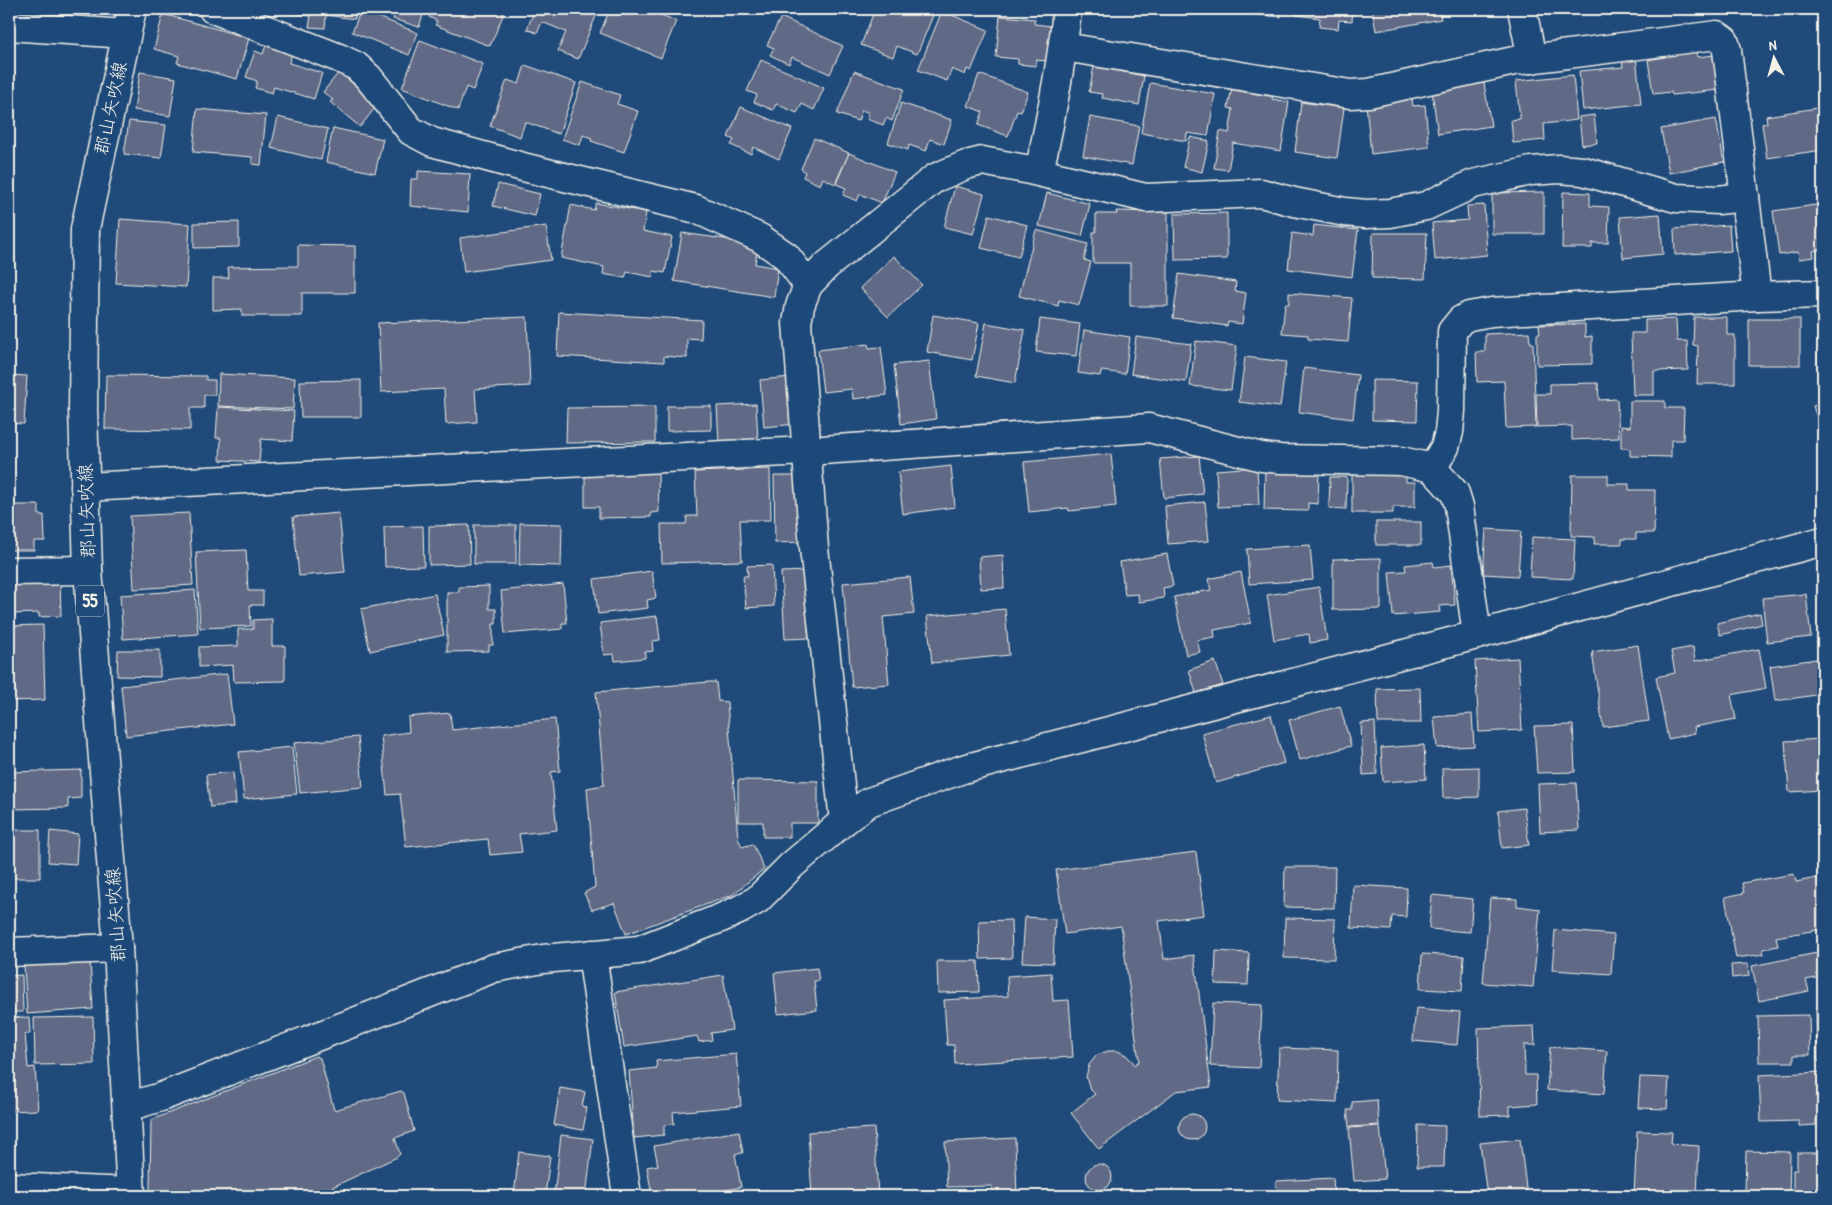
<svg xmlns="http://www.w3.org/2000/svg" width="1832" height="1205" viewBox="0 0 1832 1205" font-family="'Patrick Hand','Klee One',sans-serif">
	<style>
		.building { fill: #616985; stroke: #f4f1e8 }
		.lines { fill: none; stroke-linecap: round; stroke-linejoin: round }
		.street-casing { stroke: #f4f1e8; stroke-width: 31 }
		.primary-casing { stroke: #f4f1e8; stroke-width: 31 }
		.street { stroke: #1f4a7a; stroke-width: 28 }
		.primary { stroke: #1f4a7a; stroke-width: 28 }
		.labels { text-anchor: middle; stroke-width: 4; stroke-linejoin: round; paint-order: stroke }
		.shield { fill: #1f4a7a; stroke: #b4bfc7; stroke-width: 1 }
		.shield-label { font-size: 18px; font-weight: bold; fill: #f4f1e8 }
		.street-label { font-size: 19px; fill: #f4f1e8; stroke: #1f4a7a }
	</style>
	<rect width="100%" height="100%" fill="#1f4a7a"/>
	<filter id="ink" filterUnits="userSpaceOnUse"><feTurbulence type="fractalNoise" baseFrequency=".02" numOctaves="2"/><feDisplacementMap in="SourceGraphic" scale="10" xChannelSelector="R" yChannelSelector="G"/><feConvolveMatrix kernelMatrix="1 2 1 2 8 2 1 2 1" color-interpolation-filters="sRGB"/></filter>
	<g filter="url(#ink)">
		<g class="building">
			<path d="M261 9H356L355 19 326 15 325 28 309 27 311 16Z"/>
			<path d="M397 9H425L419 27 393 19Z"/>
			<path d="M432 9H498L497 11 504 13 490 46 435 25 437 21 429 17Z"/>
			<path d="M535 9H599L578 59 558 51 566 32 542 22 537 33 527 29Z"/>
			<path d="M610 9H646L676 21 661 58 600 33Z"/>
			<path d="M875 9H924L934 13 917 54 897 46 893 57 861 45Z"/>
			<path d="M1239 9H1282L1281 17 1239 13Z"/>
			<path d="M1296 9H1353L1352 21 1339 20 1338 29 1319 27 1320 18 1296 15Z"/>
			<path d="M1372 9H1439L1441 19 1376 31Z"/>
			<path d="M361 10 418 33 409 55 352 32Z"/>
			<path d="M942 11 988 30 971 71 967 69 965 75 952 69 947 81 918 70Z"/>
			<path d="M163 14 249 38 237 79 177 63 179 56 154 49Z"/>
			<path d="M1000 16 1035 19 1034 24 1051 26 1047 61 1036 60V66L1018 64V59L996 57Z"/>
			<path d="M781 17 843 46 830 74 792 57 789 64 770 55 774 48 767 45Z"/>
			<path d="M420 40 483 64 473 90 466 87 458 110 402 88Z"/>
			<path d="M266 45 292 54 289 63 322 73 314 99 274 87 272 93 255 88 257 81 246 77 255 51 263 54Z"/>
			<path d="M1696 48 1697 57 1715 55 1719 90 1672 95 1671 92 1653 94 1648 60 1665 57 1664 52Z"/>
			<path d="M1636 56 1641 104 1583 110 1579 71 1623 67 1622 58Z"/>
			<path d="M761 60 824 88 814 110 802 104 797 113 776 104 773 110 754 102 757 95 747 91Z"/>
			<path d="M525 65 576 83 559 134 525 122 520 137 490 126 507 80 519 84Z"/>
			<path d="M1094 66 1144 76 1139 105 1102 98 1103 94 1089 92Z"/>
			<path d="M854 71 904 89 892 121 886 118 883 125 867 119 869 113 862 110 858 121 837 114Z"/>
			<path d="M140 72 176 78 170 116 134 110Z"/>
			<path d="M339 72 378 104 360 127 330 102 333 100 323 92Z"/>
			<path d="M979 74 1028 92 1021 112 1017 111 1008 136 978 125 983 112 968 106Z"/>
			<path d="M1573 75 1577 120 1544 124 1545 140 1513 143 1511 120 1520 119 1516 81Z"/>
			<path d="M582 82 620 95 617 104 638 111 624 152 591 141 592 138 583 135 580 145 562 139Z"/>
			<path d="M1150 83 1215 94 1208 136 1187 133 1186 141 1141 133Z"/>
			<path d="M1484 83 1491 126 1438 134 1432 91Z"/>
			<path d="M1232 87 1273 94 1272 99 1289 102 1281 151 1233 143 1228 170 1214 168 1220 131 1229 133 1233 109 1228 108Z"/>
			<path d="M1412 99 1413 106 1425 105 1429 147 1371 154 1366 104Z"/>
			<path d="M1301 102 1344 108 1337 158 1295 152Z"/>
			<path d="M901 103 952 120 944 144 930 139 926 151 909 145 908 150 888 143Z"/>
			<path d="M741 107 792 129 779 159 753 147 751 154 731 145 734 140 728 137Z"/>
			<path d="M1817 108 1818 117 1823 116V150L1767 158 1762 124 1767 123 1766 116Z"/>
			<path d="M197 109 266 115 261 165 252 164V157L193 152Z"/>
			<path d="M1594 115 1597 143 1582 145 1579 117Z"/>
			<path d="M278 117 328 129 321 160 271 148Z"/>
			<path d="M1090 117 1139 126 1132 165 1083 156Z"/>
			<path d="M1716 119 1724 162 1669 173 1661 129Z"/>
			<path d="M129 121 166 125 161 158 124 154Z"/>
			<path d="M333 128 383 139 375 173 326 162Z"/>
			<path d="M1190 137 1209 141 1202 172 1183 167Z"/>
			<path d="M814 138 849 153 835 184 823 178 820 185 803 177 805 172 801 169Z"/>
			<path d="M849 153 895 172 882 203 860 194 857 201 843 195 846 188 836 184Z"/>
			<path d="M9 167H13L11 200H9Z"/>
			<path d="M418 171 470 174 468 212 410 206 411 179H418Z"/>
			<path d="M498 184 540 194 535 216 493 206Z"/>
			<path d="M955 186 984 194 973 234 944 227Z"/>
			<path d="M1544 192V234H1492V193Z"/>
			<path d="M1563 192 1590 193V206L1609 207 1608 243H1592V248H1562Z"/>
			<path d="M1047 193 1090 204 1082 236 1039 226Z"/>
			<path d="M596 203 646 212 643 231 672 237 665 273 653 271V277L627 272 625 278 603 274 604 267 561 258 571 205 594 210Z"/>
			<path d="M1823 204V249L1813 251 1814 257 1799 259 1798 252 1779 255 1773 211Z"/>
			<path d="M1484 205 1487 255 1435 260 1432 223 1468 220 1467 206Z"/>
			<path d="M9 208H12L9 236Z"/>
			<path d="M1116 211 1168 212V306H1130V263H1093V232H1096V214H1117Z"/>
			<path d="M1227 213V259L1175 260 1174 214Z"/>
			<path d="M1660 214 1663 254 1623 258 1620 217Z"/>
			<path d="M989 215 1027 225 1019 257 981 248Z"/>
			<path d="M120 219 190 224 186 287 116 283Z"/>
			<path d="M239 222V247L194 248V223Z"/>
			<path d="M1314 225 1358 230 1352 277 1288 269 1292 233 1313 236Z"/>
			<path d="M1729 225 1731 251 1675 255 1674 229Z"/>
			<path d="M546 226 551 260 464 272 460 238Z"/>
			<path d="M1036 230 1088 244 1084 260 1091 262 1079 305 1059 300 1058 306 1019 296Z"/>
			<path d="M682 233 732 240 757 252 755 264 778 268 774 297 674 281Z"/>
			<path d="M1373 233H1427L1425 279 1372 278Z"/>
			<path d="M298 245 355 246V293H302V316H242V309L213 310V278H229L228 267 298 266Z"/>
			<path d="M894 256 922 285 888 317 860 288Z"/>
			<path d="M1179 274 1236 282 1235 291 1246 293 1242 324 1228 322 1227 326 1173 318Z"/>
			<path d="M1289 293 1352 298 1348 342 1308 339V335L1282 333 1285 304H1289Z"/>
			<path d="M559 312 702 320 701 339 687 338V358L664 356V362L557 356Z"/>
			<path d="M933 315 979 323 972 360 927 352Z"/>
			<rect x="1818" y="316" width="5" height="48"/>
			<path d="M527 317 530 386 475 389 477 422 446 424 444 389 381 392 378 323Z"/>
			<path d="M1694 317H1727V335H1735V384H1697L1698 346 1693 345Z"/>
			<path d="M1040 319 1080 324 1076 356 1036 352Z"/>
			<path d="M1676 319 1677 341H1687L1688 370 1654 371V395H1633L1631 333H1645V320Z"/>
			<rect x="1749" y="319" width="51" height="46"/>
			<path d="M986 323 1025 330 1015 383 976 376Z"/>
			<path d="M1585 324V337L1592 336V364L1537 365V334H1540L1539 325Z"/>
			<path d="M1084 330 1130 337 1125 374 1101 371 1100 376 1078 373Z"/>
			<path d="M1529 332 1530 342 1533 343 1536 427 1506 428 1504 381 1477 382 1476 352H1485V334Z"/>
			<path d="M1136 337 1191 344 1186 382 1131 374Z"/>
			<path d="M1196 341 1237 346 1231 390 1190 386Z"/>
			<path d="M868 344 869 348 881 347 887 395 853 399 852 389 823 392 818 350Z"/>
			<path d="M1245 357 1286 362 1280 407 1239 402Z"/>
			<path d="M929 361 936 419 901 424 894 365Z"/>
			<path d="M1304 368 1358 375 1353 419 1299 412Z"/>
			<path d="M219 374 295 378 293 409 218 406Z"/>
			<path d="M9 375 27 376 24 424 9 423Z"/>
			<path d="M106 375 206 376V380H215V395H204V408H190V430L105 429Z"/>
			<path d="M791 377 796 424 764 427 760 380Z"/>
			<path d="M361 380V417H301L300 381Z"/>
			<path d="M1372 380 1418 381 1417 421 1372 420Z"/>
			<path d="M1598 383 1599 400 1617 399 1619 438 1572 440V426L1537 427 1536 394H1550V384Z"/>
			<path d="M1630 401H1665V408H1684L1683 440H1671V457L1630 456V449L1621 448V426L1630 427Z"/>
			<path d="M1823 403V437L1813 406Z"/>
			<path d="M756 404 758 441 719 443 717 406Z"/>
			<path d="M667 406H711V430L667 431Z"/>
			<path d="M218 407 294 411 292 441 261 439 259 462 220 460 221 438H216Z"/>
			<path d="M655 407V442L566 443 567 408Z"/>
			<path d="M1111 454 1116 506 1069 511 1068 508 1029 512 1024 462Z"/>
			<path d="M1199 456 1203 494 1164 498 1160 459Z"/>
			<path d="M951 466 955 507 903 514 898 472Z"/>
			<path d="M1257 467 1259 505 1218 507 1216 470Z"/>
			<path d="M770 469 771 520H740L742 561 662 563 661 524H686L687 516H697L695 472Z"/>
			<path d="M1265 470H1319L1318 504 1308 503V511L1264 510Z"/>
			<path d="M658 472 659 512 651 513V517L599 518V507H585V474Z"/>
			<path d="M1352 473H1406V482H1415V507H1393V513H1352Z"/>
			<path d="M1572 475H1608V484H1629V490H1655L1654 533H1636V539H1622V544H1594L1595 537 1571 536Z"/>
			<path d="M774 476H801L803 542 775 543Z"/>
			<path d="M1330 477H1347L1346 509 1329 508Z"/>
			<path d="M1205 502 1209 541 1168 544 1165 506Z"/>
			<path d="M9 505H39V515H44L45 541H34V550H9Z"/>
			<path d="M189 513 193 585 134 589 130 516Z"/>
			<path d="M339 513 345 572 299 576 293 517Z"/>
			<rect x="1376" y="522" width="45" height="23"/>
			<path d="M520 523 562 524 561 566 519 565Z"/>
			<path d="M469 525 470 564 429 565V526Z"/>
			<rect x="474" y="525" width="42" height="39"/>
			<path d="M423 526 424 566 385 567 384 527Z"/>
			<path d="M1486 529 1521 531 1518 576 1483 574Z"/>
			<path d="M1532 537 1575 539 1573 579 1530 577Z"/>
			<path d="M1310 545 1313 580 1249 584 1247 549Z"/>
			<path d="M246 550 248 591H263V605H250L251 626 200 628 196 552Z"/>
			<path d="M1167 554 1173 586 1163 588 1164 598 1139 602 1138 594 1125 595 1120 562Z"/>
			<path d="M1003 555 1004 588 981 589 979 557Z"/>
			<path d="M1381 558V609L1333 610V559Z"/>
			<path d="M1433 562 1434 567 1451 565 1455 605 1439 606 1440 612 1393 616 1389 572 1406 571 1405 565Z"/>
			<path d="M772 565 774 606 746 608 743 576H748L747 566Z"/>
			<path d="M652 571 656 598 647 600 648 608 598 614 594 579Z"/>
			<path d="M808 571 812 638 785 639 781 572Z"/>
			<path d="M1241 572 1251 623 1214 630 1215 637 1197 640 1200 652 1186 655 1174 597 1211 590 1208 579Z"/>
			<path d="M910 577 914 614 883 617 889 684 852 687 843 583Z"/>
			<path d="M60 581 61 616 39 617V613L9 614V582Z"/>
			<path d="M563 584 567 623H562V629L505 634 501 591Z"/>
			<path d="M489 586V609H496V624H493V645H489V651L447 652V592H459V587Z"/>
			<path d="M1319 587 1327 640 1310 643 1309 634 1274 640 1267 595Z"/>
			<path d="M195 590 198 634 123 639 120 595Z"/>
			<path d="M435 594 444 635 370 651 361 609Z"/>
			<path d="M1806 594 1811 637 1767 642 1762 598Z"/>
			<path d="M1005 609 1009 655 932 663 927 616Z"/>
			<path d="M1760 613 1762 624 1720 635 1717 623Z"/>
			<path d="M657 616 660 640 652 641 653 651 645 652V658L615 661 614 654 604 655 600 623Z"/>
			<path d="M272 619V646H285V681L234 682 233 665 199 667V647L238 646V629H253V620Z"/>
			<path d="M43 625 45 700 9 701V626Z"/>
			<path d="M1638 645 1649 721 1603 727 1592 652Z"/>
			<path d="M1693 647 1695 661 1759 649 1766 688 1731 695 1736 719 1694 727 1695 733 1668 739 1656 677 1675 673 1671 651Z"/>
			<path d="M118 650H160V677L117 676Z"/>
			<path d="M1518 658 1522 730 1479 732 1475 661Z"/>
			<path d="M1823 658V694L1775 701 1770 666Z"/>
			<path d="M1215 661 1223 685 1196 693 1189 670Z"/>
			<path d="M227 674 233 724 126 736 121 686Z"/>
			<path d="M709 682H716L718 701 727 702 738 838 742 847 753 844 764 869 732 895 626 934 614 903 592 910 584 893 595 887 587 788 604 785 596 692Z"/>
			<path d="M1420 688 1421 723H1378L1377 689Z"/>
			<path d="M1340 706 1351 746 1300 760 1289 720Z"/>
			<path d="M450 713 452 730 555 719 560 771 551 772 557 830 519 834 522 852 490 855 488 839 406 847 400 794 387 795 381 736 409 732 408 717Z"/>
			<path d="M1472 714 1474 746 1437 748 1434 717Z"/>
			<path d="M1271 715 1284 763 1216 783 1202 733Z"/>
			<path d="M1375 722 1377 774 1363 775 1361 723Z"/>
			<path d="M1573 725 1575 772 1537 773 1534 726Z"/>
			<path d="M358 737 363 787 300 793 294 743Z"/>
			<path d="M1823 739V790L1789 792 1785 741Z"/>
			<path d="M1424 745 1426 779 1383 782 1381 748Z"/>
			<path d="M292 747 297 794 244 799 239 752Z"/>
			<path d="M1479 767V797L1443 798 1442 768Z"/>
			<path d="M81 770V798L68 799V808L9 809V772Z"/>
			<path d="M233 772 236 804 210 807 206 775Z"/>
			<path d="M738 780 818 781V823H790V837H763V822H738Z"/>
			<path d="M1576 783 1579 830 1540 832 1538 784Z"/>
			<path d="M1524 808 1529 845 1502 848 1498 811Z"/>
			<path d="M9 830H40V878H12V888H9Z"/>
			<path d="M50 831 78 834 76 864 48 862Z"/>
			<path d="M1196 852 1204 915 1159 921 1164 959 1194 955 1211 1087 1176 1091 1099 1149 1071 1113 1095 1094 1090 1089 1086 1077 1089 1065 1097 1055 1108 1051H1118L1126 1055 1133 1062 1134 1065 1139 1061 1121 926 1065 934 1056 870Z"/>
			<path d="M1285 867H1335L1334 908 1284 907Z"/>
			<path d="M1794 874 1796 882 1822 877 1823 886V929L1776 937 1778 946 1763 949 1764 954 1736 958 1725 897 1744 893 1742 883Z"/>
			<path d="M1353 885 1407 888 1406 917 1392 916 1391 930 1351 928Z"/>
			<path d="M1432 895 1473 899 1470 932 1429 929Z"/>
			<path d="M1490 898 1517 899V906L1540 909 1533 987 1483 983Z"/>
			<path d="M1025 917 1055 919 1053 963 1022 962Z"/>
			<path d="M1285 918 1335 919 1334 959 1284 958Z"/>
			<path d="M1011 920 1012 958 980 959 979 921Z"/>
			<path d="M1555 930 1614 935 1611 974 1552 970Z"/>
			<path d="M1216 951 1249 953 1248 985 1215 984Z"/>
			<path d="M1817 953 1821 977 1806 980 1809 991 1759 1001 1752 966Z"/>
			<path d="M1422 954 1464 956 1462 991 1420 989Z"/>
			<path d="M937 961H978L979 992 938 993Z"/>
			<path d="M90 962 93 1009 27 1014 24 966Z"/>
			<path d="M1748 964 1749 976 1732 978 1731 965Z"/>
			<path d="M817 968 819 981H814L817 1010 778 1014 774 973Z"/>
			<path d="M1051 973 1053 1001 1069 1000 1073 1057 955 1064 954 1045H947L944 1000 1008 996 1007 976Z"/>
			<path d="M22 975 23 1012H9V976Z"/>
			<path d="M723 975 732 1030 711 1033 712 1040 699 1042 697 1036 624 1047 615 992Z"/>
			<path d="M1213 1003 1262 1005 1259 1068 1210 1066Z"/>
			<path d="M1416 1008 1460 1012 1457 1045 1413 1041Z"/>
			<path d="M1816 1009H1823V1061H1817Z"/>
			<path d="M1809 1015 1810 1055H1794V1062H1759L1758 1016Z"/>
			<path d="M29 1017 30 1034H25L28 1068 35 1067 38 1110 9 1111V1018Z"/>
			<path d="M93 1017 94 1064 35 1065 34 1018Z"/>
			<path d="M1534 1026 1535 1045H1524L1525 1075H1536L1537 1104 1510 1106V1115L1480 1116 1478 1028Z"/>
			<path d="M1550 1047 1607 1051 1604 1094 1547 1090Z"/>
			<path d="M1279 1048 1338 1050 1337 1103 1277 1100Z"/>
			<path d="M736 1054 741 1106 673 1112 674 1124 664 1125V1135L634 1138 629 1071 657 1068 656 1061Z"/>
			<path d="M316 1056 320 1058 334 1110 401 1091 404 1093 414 1131 395 1138 400 1154 397 1157 313 1196H216L153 1192 150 1189 151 1120Z"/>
			<path d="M1823 1072V1119H1816V1125L1799 1126V1121L1761 1122 1759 1075Z"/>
			<path d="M1640 1077 1669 1078 1667 1109 1638 1108Z"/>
			<path d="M560 1088 585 1092 582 1106 587 1108 583 1130 554 1125Z"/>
			<path d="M1377 1100 1379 1125 1349 1127 1347 1110H1352V1102Z"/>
			<circle cx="1192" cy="1127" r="13"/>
			<path d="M1418 1125 1445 1126 1444 1167H1417Z"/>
			<path d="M1380 1126 1385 1179 1354 1181 1349 1128Z"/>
			<path d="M874 1128 878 1196H812L808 1132Z"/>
			<path d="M739 1131 743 1153 735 1154 741 1187 701 1195 700 1191 670 1196H652L647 1167 658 1165 654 1146Z"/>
			<path d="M1637 1131 1672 1132 1671 1144 1699 1146 1697 1196H1634Z"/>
			<path d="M561 1135 593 1139 586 1196H554Z"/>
			<path d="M1015 1138 1017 1196H992V1186L947 1187 945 1142Z"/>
			<path d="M1520 1139 1527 1196H1487L1480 1143Z"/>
			<path d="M1746 1151 1790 1152 1789 1196H1745Z"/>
			<path d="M519 1152 550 1156 545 1196H514Z"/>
			<path d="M1797 1153H1823V1196H1793V1170H1797Z"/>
			<circle cx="1099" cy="1177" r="13"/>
			<path d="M1333 1178 1334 1196H1277L1276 1181Z"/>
		</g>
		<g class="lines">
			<g class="street-casing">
				<g id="street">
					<path d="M213 9 339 58 356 66 368 77 411 131 432 142 523 167 696 209 760 238 786 256 808 285"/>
					<path d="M1522 9 1532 59"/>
					<path d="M9 26 126 34"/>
					<path d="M1064 47 1350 94 1369 93 1514 61 1717 35 1724 40 1727 50 1757 296"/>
					<path d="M1039 172C1051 118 1062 64 1067 9"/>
					<path d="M1432 468 1445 447 1449 432 1451 411 1452 331 1461 320 1469 316 1492 312 1757 296 1823 294"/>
					<path d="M85 487 807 451 1149 428 1262 457 1280 459 1401 461 1432 468 1455 493 1459 506 1477 635"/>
					<path d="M9 571 88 570"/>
					<path d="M844 821 814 548 797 323 800 306 808 285 826 266 935 178 966 165 982 161 1025 169 1146 198 1261 193 1294 202 1345 212 1366 214 1390 213 1426 206 1473 184 1531 171 1559 169 1583 171 1676 198 1718 200 1745 197"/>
					<path d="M9 952 118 948"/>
					<path d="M592 954 627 1196"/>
					<path d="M127 1107 161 1097 494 968 543 959 639 950 721 918 739 910 757 900 792 865 844 821 869 802 963 769 1477 635 1823 541"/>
					<path d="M9 1187 131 1192"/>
				</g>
			</g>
			<g class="primary-casing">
				<path id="primary" d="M131 1196 118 948 88 570 83 409 85 229 132 9"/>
			</g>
			<use href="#street" class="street"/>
			<use href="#primary" class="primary"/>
		</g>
	</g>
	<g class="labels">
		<rect class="shield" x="76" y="585.5" width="28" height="31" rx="4"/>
		<g class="shield-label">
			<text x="90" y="607">55</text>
		</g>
		<g class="street-label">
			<text transform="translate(110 108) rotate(-78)" y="7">郡山矢吹線</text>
			<text transform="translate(86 511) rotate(-92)" y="7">郡山矢吹線</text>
			<text transform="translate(115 915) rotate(-94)" y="7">郡山矢吹線</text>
		</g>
	</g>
	<rect width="1832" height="1205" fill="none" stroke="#1f4a7a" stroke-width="30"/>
	<rect x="15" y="15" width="1802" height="1175" fill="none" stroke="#f4f1e8" stroke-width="2" filter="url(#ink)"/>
	<g transform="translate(1774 58) rotate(354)" stroke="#1f4a7a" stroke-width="4" paint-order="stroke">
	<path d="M0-4L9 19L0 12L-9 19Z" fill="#f4f1e8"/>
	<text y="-8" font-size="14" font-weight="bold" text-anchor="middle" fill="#f4f1e8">N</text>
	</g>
</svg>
